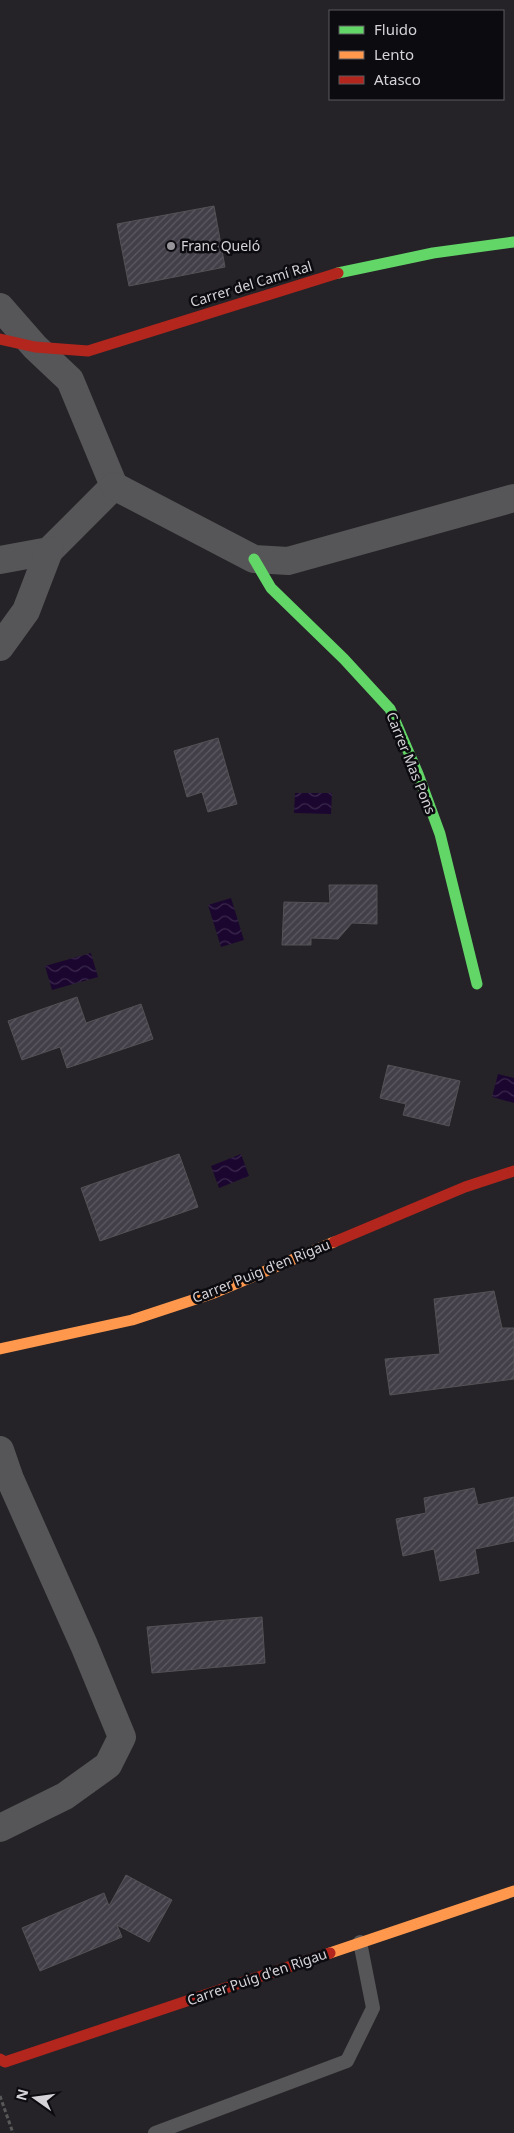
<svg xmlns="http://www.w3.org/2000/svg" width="514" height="2133" viewBox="0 0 514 2133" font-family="'Noto Sans',sans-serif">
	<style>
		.water { fill: url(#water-waves) }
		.building { fill: url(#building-hatch); stroke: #535255 }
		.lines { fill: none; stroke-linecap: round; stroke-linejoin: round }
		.path { stroke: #585859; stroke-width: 3; stroke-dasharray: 4 2.5; stroke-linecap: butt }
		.lane { stroke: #565557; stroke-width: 14 }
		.street { stroke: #565557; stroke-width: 28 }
		.fast { stroke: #63d668; stroke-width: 11 }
		.slow { stroke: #ff974d; stroke-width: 11 }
		.jam { stroke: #b3261e; stroke-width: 11 }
		.poi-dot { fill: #97959a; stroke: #0c0b0f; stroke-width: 2 }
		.labels { text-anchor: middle; stroke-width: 5; stroke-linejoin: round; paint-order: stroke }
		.poi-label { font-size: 14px; fill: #d5d3d8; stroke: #0c0b0f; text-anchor: start }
		.street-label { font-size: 14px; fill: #d5d3d8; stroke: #0c0b0f }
	</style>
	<defs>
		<pattern id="water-waves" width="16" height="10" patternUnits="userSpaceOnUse" patternTransform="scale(1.25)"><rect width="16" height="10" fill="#1b0630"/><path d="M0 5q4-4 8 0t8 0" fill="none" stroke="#3b294d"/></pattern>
		<pattern id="building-hatch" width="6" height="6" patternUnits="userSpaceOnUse" patternTransform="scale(1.25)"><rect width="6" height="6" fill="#433f49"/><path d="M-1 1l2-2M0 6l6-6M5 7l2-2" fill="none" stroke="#5d5a62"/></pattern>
	</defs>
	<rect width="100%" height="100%" fill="#252327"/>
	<g class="water">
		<path d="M295 793H332L331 814 294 813Z"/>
		<path d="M231 898 244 940 221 947 208 905Z"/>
		<path d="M91 953 98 977 52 990 45 966Z"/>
		<path d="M498 1074 514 1078V1103L492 1097Z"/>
		<path d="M241 1154 249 1176 219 1188 211 1166Z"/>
	</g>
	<g class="building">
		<path d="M214 206 225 267 129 286 117 224Z"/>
		<path d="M218 738 237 804 208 812 202 792 187 797 174 751Z"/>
		<path d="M329 885H377V924L352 923 338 939 311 938V945H282L284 902 330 903Z"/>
		<path d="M77 997 86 1023 141 1004 153 1039 67 1068 60 1047 22 1060 8 1021Z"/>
		<path d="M388 1065 460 1081 449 1126 403 1115 406 1104 380 1098Z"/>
		<path d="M179 1154 198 1207 100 1241 81 1188Z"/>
		<path d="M494 1291 502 1328H514V1379L390 1395 385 1359 440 1354 434 1299Z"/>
		<path d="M474 1488 478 1505 514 1497V1541L475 1549 479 1573 440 1581 434 1549 403 1556 396 1519 426 1513 424 1498Z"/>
		<path d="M262 1617 265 1663 152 1673 147 1627Z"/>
		<path d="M126 1875 172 1900 149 1942 117 1925 122 1937 40 1971 22 1928 104 1893 109 1906Z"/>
	</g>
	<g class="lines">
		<path class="path" d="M0 2096 13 2133"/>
		<path class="lane" d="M155 2133 347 2061 373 2008 360 1942"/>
		<g class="street">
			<path d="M0 307 35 347 70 380 114 486 49 551 0 560"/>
			<path d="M114 486 254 559 288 561 514 498"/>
			<path d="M0 647 26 611 49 551"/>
			<path d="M0 1450 10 1479 84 1645 122 1737 108 1765 65 1796 0 1828"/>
		</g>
		<g class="fast">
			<path d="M338 273 433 253 514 242"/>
			<path d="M254 559 271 588 344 659 390 709 418 774 440 834 477 984"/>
		</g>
		<g class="slow">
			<path d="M0 1349 132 1320 214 1293 334 1242"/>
			<path d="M330 1953 514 1891"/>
		</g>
		<g class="jam">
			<path d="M0 339 35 347 88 351 338 273"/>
			<path d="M334 1242 465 1187 514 1171"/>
			<path d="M0 2059 5 2062 330 1953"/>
		</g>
	</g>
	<circle class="poi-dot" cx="171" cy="246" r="5"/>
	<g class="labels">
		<g class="poi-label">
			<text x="181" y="251">Franc Queló</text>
		</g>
		<g class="street-label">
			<text transform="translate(251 284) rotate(-17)" y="5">Carrer del Camí Ral</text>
			<text transform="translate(411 763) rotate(68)" y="5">Carrer Mas Pons</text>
			<text transform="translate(261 1271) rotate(-22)" y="5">Carrer Puig d'en Rigau</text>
			<text transform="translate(257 1977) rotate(-19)" y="5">Carrer Puig d'en Rigau</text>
		</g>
	</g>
	<rect x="329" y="10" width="175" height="90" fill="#0c0b0f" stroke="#5c5b5f"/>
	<rect x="339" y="26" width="25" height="8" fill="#63d668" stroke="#5c5b5f"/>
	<text x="374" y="35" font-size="15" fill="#d5d3d8">Fluido</text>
	<rect x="339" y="51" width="25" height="8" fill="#ff974d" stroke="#5c5b5f"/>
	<text x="374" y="60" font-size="15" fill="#d5d3d8">Lento</text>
	<rect x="339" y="76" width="25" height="8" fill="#b3261e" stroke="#5c5b5f"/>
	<text x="374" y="85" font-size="15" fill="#d5d3d8">Atasco</text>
	<g transform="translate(35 2098) rotate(284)" stroke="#0c0b0f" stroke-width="4" paint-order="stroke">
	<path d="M0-4L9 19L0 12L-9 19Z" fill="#d5d3d8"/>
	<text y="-8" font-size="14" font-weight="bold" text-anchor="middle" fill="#d5d3d8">N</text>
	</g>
</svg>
